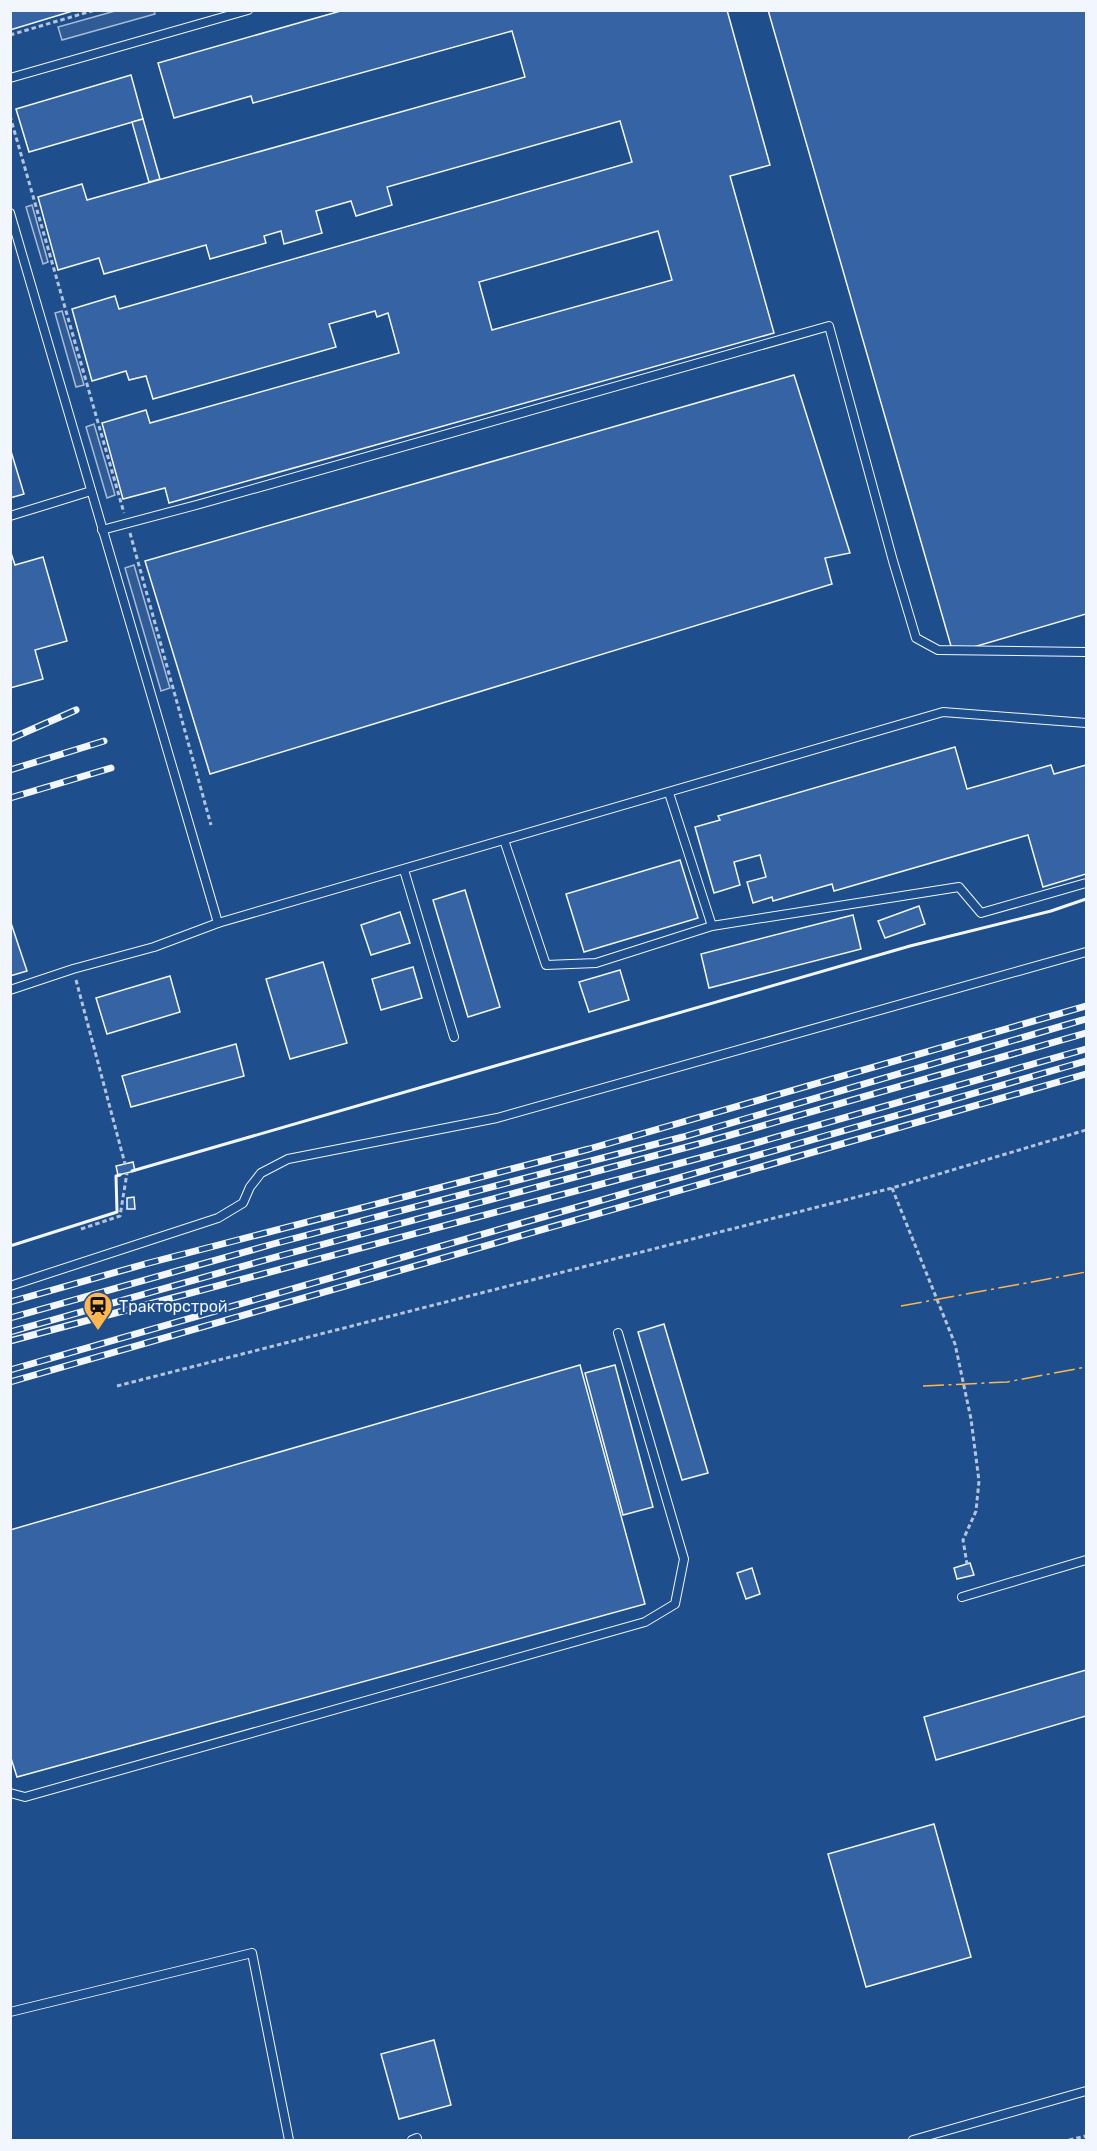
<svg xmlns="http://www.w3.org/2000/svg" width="1097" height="2151" viewBox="0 0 1097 2151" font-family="Rubik,sans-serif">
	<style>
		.built { fill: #305b95; stroke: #a8bbd7; stroke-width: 1.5 }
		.building { fill: #3563a3; stroke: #f2f6ff; stroke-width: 1.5; fill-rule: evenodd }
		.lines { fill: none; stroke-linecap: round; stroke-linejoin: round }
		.lane-casing { stroke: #f2f6ff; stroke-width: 10 }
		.path { stroke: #b3c4dc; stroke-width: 3; stroke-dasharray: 4.5 3; stroke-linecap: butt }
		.lane { stroke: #1f4e8c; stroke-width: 8 }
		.rail-casing { stroke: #f2f6ff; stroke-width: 7 }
		.rail { stroke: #1f4e8c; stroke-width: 4.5; stroke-dasharray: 14; stroke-linecap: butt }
		.wall { stroke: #f2f6ff; stroke-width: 3 }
		.power { stroke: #ffb74d; stroke-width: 1.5; stroke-dasharray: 21 4.5 3 4.5; stroke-linecap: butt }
		.labels { text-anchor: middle; stroke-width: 4.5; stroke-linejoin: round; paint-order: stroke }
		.poi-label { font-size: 16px; fill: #f2f6ff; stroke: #1f4e8c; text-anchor: start }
	</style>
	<rect width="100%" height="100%" fill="#1f4e8c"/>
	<g class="built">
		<path d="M115 11H154L155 14 62 40 58 27Z"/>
		<path d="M32 205 48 262 43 264 26 207Z"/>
		<path d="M62 311 84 385 76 387 55 313Z"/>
		<path d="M94 424 115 495 107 498 86 427Z"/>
		<path d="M134 565 170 688 161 691 125 568Z"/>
	</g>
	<g class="building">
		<path d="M10 10H76L10 30Z"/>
		<path d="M344 10H727L770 165 730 176 774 333 169 503 165 488 123 499 102 423 146 410 150 423 399 353 388 313 377 317 375 311 329 324 336 347 153 399 146 376 129 380 126 371 92 381 72 309 115 296 119 309 632 162 620 121 387 187 392 205 356 216 351 201 316 211 322 233 284 244 281 231 264 236 266 243 210 259 206 245 104 274 99 258 58 270 38 197 82 184 87 200 525 77 512 31 253 103 251 96 174 118 158 63ZM658 231 672 280 492 330 479 282Z"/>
		<path d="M768 10H1086V614L953 653Z"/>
		<path d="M131 75 143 119 29 152 16 109Z"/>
		<path d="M143 119 160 179 149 182 132 122Z"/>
		<path d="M794 375 850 553 825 558 832 584 210 774 145 561Z"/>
		<path d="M10 448 24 494 10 498Z"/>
		<path d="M10 550 15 565 43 557 67 641 35 650 43 679 10 688Z"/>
		<path d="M955 747 967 789 1051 765 1054 774 1086 765V874L1043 887 1028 835 834 891 832 884 773 901 772 897 753 903 747 882 766 877 760 855 734 862 740 885 714 893 695 827 720 820 718 816Z"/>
		<path d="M680 860 698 918 584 952 566 894Z"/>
		<path d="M465 890 500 1007 468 1017 433 900Z"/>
		<path d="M919 906 925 924 885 938 878 921Z"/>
		<path d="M400 912 410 943 371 955 361 925Z"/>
		<path d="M853 915 861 949 709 988 701 954Z"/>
		<path d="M10 920 27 971 10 976Z"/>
		<path d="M323 962 347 1043 290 1059 266 979Z"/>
		<path d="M413 967 422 998 381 1010 372 979Z"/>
		<path d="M620 970 629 1000 589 1012 579 982Z"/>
		<path d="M170 976 180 1012 107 1034 96 998Z"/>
		<path d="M236 1044 244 1076 131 1107 122 1076Z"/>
		<path d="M133 1162 135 1171 118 1175 116 1166Z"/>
		<path d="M134 1197 135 1209H127V1198Z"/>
		<path d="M664 1324 708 1473 682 1480 638 1332Z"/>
		<path d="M580 1365 645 1604 17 1777 10 1755V1530Z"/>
		<path d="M615 1365 653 1507 623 1515 585 1373Z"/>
		<path d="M970 1563 974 1575 957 1579 954 1568Z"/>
		<path d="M752 1568 760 1594 746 1599 737 1573Z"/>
		<path d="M1086 1670V1716L936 1760 924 1717Z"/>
		<path d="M934 1824 971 1957 866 1987 828 1854Z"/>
		<path d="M434 2040 451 2105 399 2119 381 2054Z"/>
	</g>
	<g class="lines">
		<g class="lane-casing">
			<g id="lane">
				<path d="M10 78 248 10"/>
				<path d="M10 213 218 923"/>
				<path d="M10 516 91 491"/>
				<path d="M102 530 200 504 829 326 893 561 916 638 938 650 1086 652"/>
				<path d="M669 793 712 926"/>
				<path d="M504 840 546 965 596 963 712 926 959 887 981 913 1086 883"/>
				<path d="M404 870 454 1037"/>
				<path d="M10 990 73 969 154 947 218 923 943 712 1086 723"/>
				<path d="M10 1286 218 1218 243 1203 250 1187 261 1173 288 1159 497 1118 1086 952"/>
				<path d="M962 1597 1086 1560"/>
				<path d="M10 1793 25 1797 645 1622 675 1604 684 1559 618 1333"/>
				<path d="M10 2012 252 1953 289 2140"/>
				<path d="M412 2140 417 2138"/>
				<path d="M913 2140 1086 2091"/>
			</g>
		</g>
		<g class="path">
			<path d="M10 35 95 10"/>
			<path d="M10 116 124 513"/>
			<path d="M130 533 211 825"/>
			<path d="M76 980 125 1164"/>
			<path d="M892 1188 955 1344 971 1419 979 1481 976 1511 963 1540 967 1564"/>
			<path d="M81 1229 120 1216 127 1173"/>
			<path d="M117 1386 892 1188 1086 1130"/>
			<path d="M1069 2140 1086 2136"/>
		</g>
		<use href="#lane" class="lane"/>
		<g class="rail-casing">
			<g id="rail">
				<path d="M10 739 76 710"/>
				<path d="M10 770 104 741"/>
				<path d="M10 798 111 768"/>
				<path d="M10 1302 145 1264 589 1149 1086 1006"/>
				<path d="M10 1318 273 1244 683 1137 1086 1019"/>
				<path d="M10 1332 283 1255 706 1142 1086 1033"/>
				<path d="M10 1341 745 1146 1086 1049"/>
				<path d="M10 1370 1086 1061"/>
				<path d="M10 1382 1086 1074"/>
			</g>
		</g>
		<use href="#rail" class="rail"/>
		<g class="wall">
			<path d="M132 1171 910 946 1051 911 1086 899"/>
			<path d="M10 1246 117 1212 116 1176 120 1175"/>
		</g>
		<g class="power">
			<path d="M901 1306 1086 1272"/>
			<path d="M923 1386 1007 1382 1086 1367"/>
		</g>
	</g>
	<defs>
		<g id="station-pin" transform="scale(1.5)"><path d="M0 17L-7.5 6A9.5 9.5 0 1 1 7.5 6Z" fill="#ffb74d" stroke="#1f4e8c"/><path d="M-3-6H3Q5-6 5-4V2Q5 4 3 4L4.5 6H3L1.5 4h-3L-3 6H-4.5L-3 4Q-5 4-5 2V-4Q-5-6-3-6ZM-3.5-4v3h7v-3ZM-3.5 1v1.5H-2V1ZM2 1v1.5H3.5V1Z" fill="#111"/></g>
	</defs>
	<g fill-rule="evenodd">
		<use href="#station-pin" x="98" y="1306"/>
	</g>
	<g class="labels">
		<g class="poi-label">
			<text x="119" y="1312">Тракторстрой</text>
		</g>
	</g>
	<rect width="1097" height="2151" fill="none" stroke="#f2f6ff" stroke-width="24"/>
</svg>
